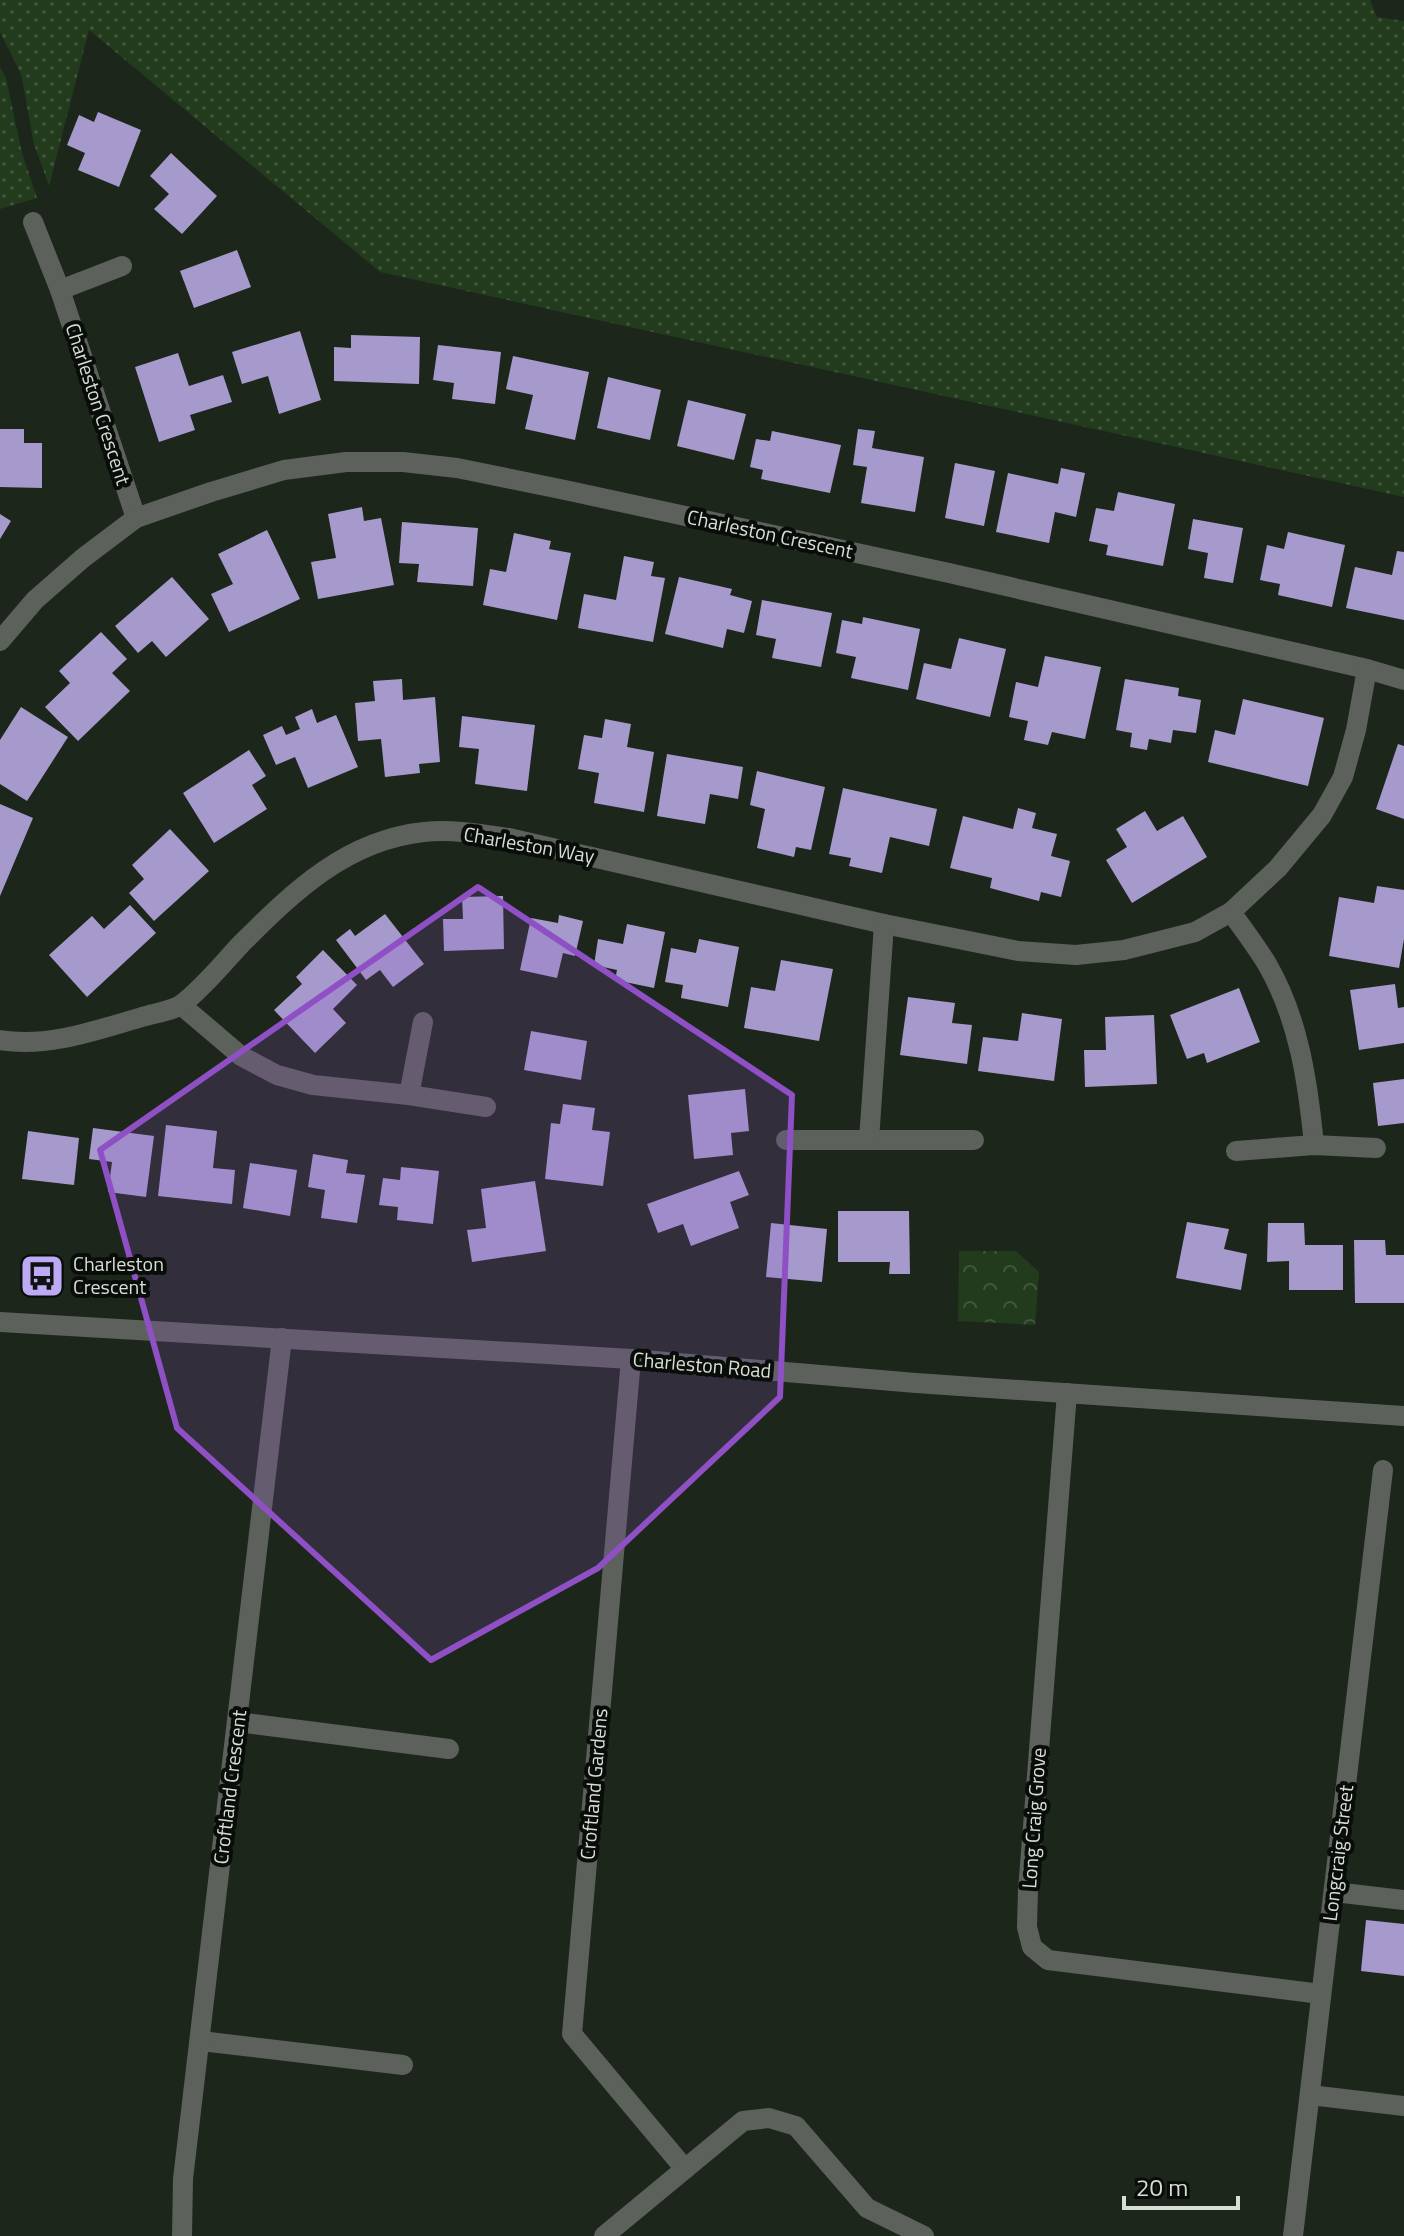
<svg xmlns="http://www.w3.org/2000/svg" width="1404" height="2236" viewBox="0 0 1404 2236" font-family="'Titillium Web',sans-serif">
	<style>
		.grass { fill: url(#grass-dots) }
		.park { fill: url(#park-crowns) }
		.building { fill: #a69acd }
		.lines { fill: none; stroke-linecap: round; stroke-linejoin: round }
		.service { stroke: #5c615b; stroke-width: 20 }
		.minor { stroke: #5c615b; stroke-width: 20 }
		.tertiary { stroke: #5c615b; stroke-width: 20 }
		.marked { fill: #8e50c4; fill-opacity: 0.2; stroke: #8e50c4; stroke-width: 6; stroke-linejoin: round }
		.labels { text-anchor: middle; stroke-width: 8; stroke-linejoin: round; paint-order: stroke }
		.street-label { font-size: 20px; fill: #d8ded6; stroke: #090d09 }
		.poi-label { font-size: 20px; fill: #d8ded6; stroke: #090d09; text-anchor: start }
	</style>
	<defs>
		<pattern id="grass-dots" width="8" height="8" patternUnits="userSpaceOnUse" patternTransform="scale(2)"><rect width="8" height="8" fill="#223b1d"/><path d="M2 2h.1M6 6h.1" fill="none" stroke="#41573d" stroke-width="1.8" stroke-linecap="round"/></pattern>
		<pattern id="park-crowns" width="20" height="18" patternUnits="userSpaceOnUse" patternTransform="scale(2)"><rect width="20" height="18" fill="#223b1d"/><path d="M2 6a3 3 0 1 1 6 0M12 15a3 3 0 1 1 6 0" fill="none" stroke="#41573d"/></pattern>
	</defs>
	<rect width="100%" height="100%" fill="#1c261b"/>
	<g class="grass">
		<path d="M0 0H1370L1377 17 1404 21V497L380 272 89 30 49 186 34 144 21 74 0 32Z"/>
		<path d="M0 67 6 78 22 153 37 198 0 209Z"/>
	</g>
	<path class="park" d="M959 1251H1016L1039 1272 1035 1325 958 1321Z"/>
	<g class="building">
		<path d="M98 112 141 130 119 187 78 170 85 153 67 145 79 115 94 122Z"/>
		<path d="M171 153 217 196 182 234 154 209 169 194 150 176Z"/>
		<path d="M237 250 251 287 194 308 180 271Z"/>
		<path d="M300 331 321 400 279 414 268 376 242 384 232 352Z"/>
		<path d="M351 335 420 337 419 384 334 381V347L351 348Z"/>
		<path d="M438 345 501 352 495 404 452 399 454 383 433 380Z"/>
		<path d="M178 353 189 386 223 375 232 402 190 415 195 430 159 442 135 367Z"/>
		<path d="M513 356 589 372 575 440 525 429 533 395 506 389Z"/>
		<path d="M608 377 661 390 650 440 597 428Z"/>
		<path d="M688 400 746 414 734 460 677 446Z"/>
		<path d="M0 429H24V443H42V488L0 487Z"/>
		<path d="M858 429 875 431 872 448 924 457 915 512 861 503 867 467 853 465Z"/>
		<path d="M772 431 841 445 830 493 761 479 763 470 750 467 756 439 770 441Z"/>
		<path d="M955 463 995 471 984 526 945 518Z"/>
		<path d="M1061 468 1085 473 1076 517 1055 512 1049 543 996 532 1008 473 1058 484Z"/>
		<path d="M1118 492 1175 504 1163 566 1106 555 1108 545 1089 541 1096 508 1114 511Z"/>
		<path d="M362 507 364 521 381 518 394 585 318 599 311 562 336 558 328 514Z"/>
		<path d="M0 514 11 521 0 539Z"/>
		<path d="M1193 519 1243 528 1233 583 1204 578 1208 553 1188 549Z"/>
		<path d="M402 522 478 528 473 586 417 582 419 564 399 563Z"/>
		<path d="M267 530 300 599 229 632 211 594 233 584 218 554Z"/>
		<path d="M1288 532 1345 545 1332 607 1278 595 1280 584 1260 580 1267 545 1284 549Z"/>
		<path d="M514 533 551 541 549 549 571 553 557 620 483 605 490 569 506 572Z"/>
		<path d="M1397 551 1404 552V620L1346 608 1355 567 1392 575Z"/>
		<path d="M624 556 654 562 651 576 665 578 653 642 578 628 584 594 616 600Z"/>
		<path d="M172 577 209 619 166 657 152 641 138 653 115 626Z"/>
		<path d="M679 577 732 589 730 595 752 601 744 633 727 629 723 648 665 634Z"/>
		<path d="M762 600 832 613 821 667 772 658 776 639 756 635Z"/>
		<path d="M863 617 920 629 908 690 851 678 856 657 836 653 842 620 862 624Z"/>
		<path d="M101 632 127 659 112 673 130 691 78 741 45 707 70 683 59 671Z"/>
		<path d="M959 638 1006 649 990 717 916 699 924 663 951 669Z"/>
		<path d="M1045 656 1101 667 1085 739 1052 732 1048 745 1024 740 1028 721 1009 717 1016 682 1038 687Z"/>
		<path d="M402 679 403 700 435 697 440 762 419 764 420 773 385 777 381 739 358 741 355 703 375 701 373 681Z"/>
		<path d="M1125 679 1179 688 1178 696 1201 700 1196 733 1173 730 1171 743 1149 739 1147 750 1130 747 1132 733 1116 730Z"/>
		<path d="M1243 699 1324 718 1308 786 1208 762 1215 730 1235 735Z"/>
		<path d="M21 707 68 737 27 801 0 784V740Z"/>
		<path d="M312 709 317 723 336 715 358 767 308 788 295 757 276 765 263 735 282 726 286 735 300 729 295 717Z"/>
		<path d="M462 716 535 725 527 791 475 784 479 749 459 747Z"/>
		<path d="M605 719 631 724 627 747 654 752 644 812 594 803 599 773 578 769 584 735 602 738Z"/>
		<path d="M1398 744 1404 746V819L1376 809Z"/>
		<path d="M249 750 266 776 252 785 267 809 214 843 183 793Z"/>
		<path d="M667 754 743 767 738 799 710 794 705 824 657 816Z"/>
		<path d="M757 771 825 787 811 850 796 847 794 857 757 848 765 809 750 805Z"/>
		<path d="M843 788 937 809 929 846 890 837 882 873 849 866 851 858 829 854Z"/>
		<path d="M0 804 33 818 0 896Z"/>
		<path d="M1018 808 1036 813 1032 828 1057 834 1051 856 1070 861 1061 897 1041 892 1039 901 990 888 992 878 950 868 963 816 1013 829Z"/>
		<path d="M1145 811 1157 831 1183 816 1207 857 1132 903 1106 860 1127 847 1116 829Z"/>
		<path d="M170 829 209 871 154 921 129 893 144 879 132 865Z"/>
		<path d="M1377 886 1404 890V939L1399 968 1329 956 1339 897 1374 903Z"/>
		<path d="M503 896 504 949 444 951 443 919H463L462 897Z"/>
		<path d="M130 905 156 933 87 997 49 955 92 916 104 929Z"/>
		<path d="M385 914 424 964 393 987 380 970 366 980 336 940 350 929 355 936Z"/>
		<path d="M559 915 583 921 575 956 563 953 557 978 520 970 531 918 558 923Z"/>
		<path d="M627 924 665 932 654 988 615 980 617 970 594 965 598 939 623 944Z"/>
		<path d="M699 939 739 947 728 1007 681 998 683 985 665 982 671 948 696 953Z"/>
		<path d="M323 950 357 985 333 1009 346 1023 315 1053 274 1010 302 984 296 977Z"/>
		<path d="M781 960 833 969 819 1041 744 1028 751 987 775 991Z"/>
		<path d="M1395 984 1398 1008 1404 1007V1043L1359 1050 1350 990Z"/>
		<path d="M1239 988 1260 1042 1207 1063 1204 1053 1187 1059 1170 1015Z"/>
		<path d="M908 997 955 1003 952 1023 972 1025 967 1064 900 1055Z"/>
		<path d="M1022 1013 1062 1019 1054 1081 978 1071 983 1037 1018 1041Z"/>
		<path d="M1154 1015 1157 1084 1085 1087 1084 1050H1106L1105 1017Z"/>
		<path d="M531 1031 587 1041 581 1080 524 1070Z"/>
		<path d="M1404 1079V1123L1378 1126 1373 1083Z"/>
		<path d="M745 1089 749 1131 731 1133 733 1155 694 1159 688 1095Z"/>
		<path d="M563 1104 595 1108 592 1130 610 1132 603 1186 545 1179 551 1123 560 1124Z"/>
		<path d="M166 1125 217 1131 213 1168 235 1170 232 1204 158 1196Z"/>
		<path d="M93 1128 154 1136 146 1197 108 1192 112 1162 89 1159Z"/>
		<path d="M28 1131 79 1138 74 1185 22 1179Z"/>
		<path d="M313 1154 348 1160 346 1173 365 1175 357 1223 321 1218 325 1190 308 1187Z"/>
		<path d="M250 1163 297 1170 290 1216 243 1208Z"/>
		<path d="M401 1167 439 1171 433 1224 397 1220 398 1207 379 1205 383 1178 400 1180Z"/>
		<path d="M739 1171 749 1195 730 1202 739 1228 691 1246 683 1224 658 1233 647 1204Z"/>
		<path d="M535 1181 546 1251 472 1262 467 1230 486 1228 481 1189Z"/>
		<path d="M838 1211H909L910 1274H889L890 1262H838Z"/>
		<path d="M1187 1222 1229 1229 1224 1249 1247 1254 1241 1290 1176 1278Z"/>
		<path d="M771 1223 827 1229 822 1282 766 1277Z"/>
		<path d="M1268 1223H1304L1305 1245H1343V1290H1289V1261L1267 1262Z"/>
		<path d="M1354 1240H1385L1386 1255H1404V1303H1355Z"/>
		<path d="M1366 1920 1404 1924V1976L1361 1971Z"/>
	</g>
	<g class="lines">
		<g class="service">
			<path d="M238 1722 449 1749"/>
			<path d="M201 2041 403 2065"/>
			<path d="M1310 2095 1404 2106"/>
		</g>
		<g class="minor">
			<path d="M33 222 60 290 136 518"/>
			<path d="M60 290 122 266"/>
			<path d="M0 641 35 600 83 558 136 518 211 492 284 470 346 462H403L457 468 565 490 949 573 1367 669 1404 680"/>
			<path d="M1231 912C1243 929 1256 946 1267 964 1299 1019 1308 1083 1314 1145"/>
			<path d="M181 1005 241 1056 277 1075 313 1085 409 1095 486 1107"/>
			<path d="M0 1040C48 1048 97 1030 142 1017 154 1013 173 1011 182 1004 204 987 223 963 242 943 294 891 347 840 424 832 452 829 481 834 509 838L884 924 1018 951 1076 955 1124 950 1195 932 1231 912 1278 868 1322 815 1343 777 1356 730 1367 669"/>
			<path d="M409 1095 423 1022"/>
			<path d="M786 1140H974"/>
			<path d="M869 1140 884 924"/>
			<path d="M1236 1151 1314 1145 1376 1148"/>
			<path d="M631 1359 572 2034 685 2169"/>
			<path d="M1067 1393 1028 1890 1027 1927 1032 1947 1048 1960 1321 1994"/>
			<path d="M1334 1892 1404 1900"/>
			<path d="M182 2236 183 2179 282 1338"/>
			<path d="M604 2236 743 2121 769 2118 796 2126 867 2208 924 2236"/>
			<path d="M1293 2236 1383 1470"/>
		</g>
		<path class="tertiary" d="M0 1322 631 1359 916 1383 1404 1416"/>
	</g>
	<path class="marked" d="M478 887 792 1095 780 1397 598 1568 431 1660 177 1428 100 1150Z"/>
	<defs>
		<g id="bus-square" transform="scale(2.3)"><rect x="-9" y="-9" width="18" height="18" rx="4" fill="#bcaaf5" stroke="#090d09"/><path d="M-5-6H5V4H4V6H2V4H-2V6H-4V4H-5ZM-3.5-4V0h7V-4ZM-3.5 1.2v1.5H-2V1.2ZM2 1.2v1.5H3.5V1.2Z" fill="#111"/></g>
	</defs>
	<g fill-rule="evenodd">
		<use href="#bus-square" x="42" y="1276"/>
	</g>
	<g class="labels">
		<g class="street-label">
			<text transform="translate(98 404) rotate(72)" y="7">Charleston Crescent</text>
			<text transform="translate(770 534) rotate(12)" y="7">Charleston Crescent</text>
			<text transform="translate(529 845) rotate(10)" y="7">Charleston Way</text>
			<text transform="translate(702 1365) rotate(5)" y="7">Charleston Road</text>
			<text transform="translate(594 1784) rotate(-85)" y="7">Croftland Gardens</text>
			<text transform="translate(230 1787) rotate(-83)" y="7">Croftland Crescent</text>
			<text transform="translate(1034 1818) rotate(-86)" y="7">Long Craig Grove</text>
			<text transform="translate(1338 1853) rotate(-83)" y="7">Longcraig Street</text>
		</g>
		<g class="poi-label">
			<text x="73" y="1271">Charleston<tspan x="73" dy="23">Crescent</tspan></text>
		</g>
	</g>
	<path d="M1124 2196v12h114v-12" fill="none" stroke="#d8ded6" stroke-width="4"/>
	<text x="1136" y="2196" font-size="24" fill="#d8ded6" stroke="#090d09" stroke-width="6" paint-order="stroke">20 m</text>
</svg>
